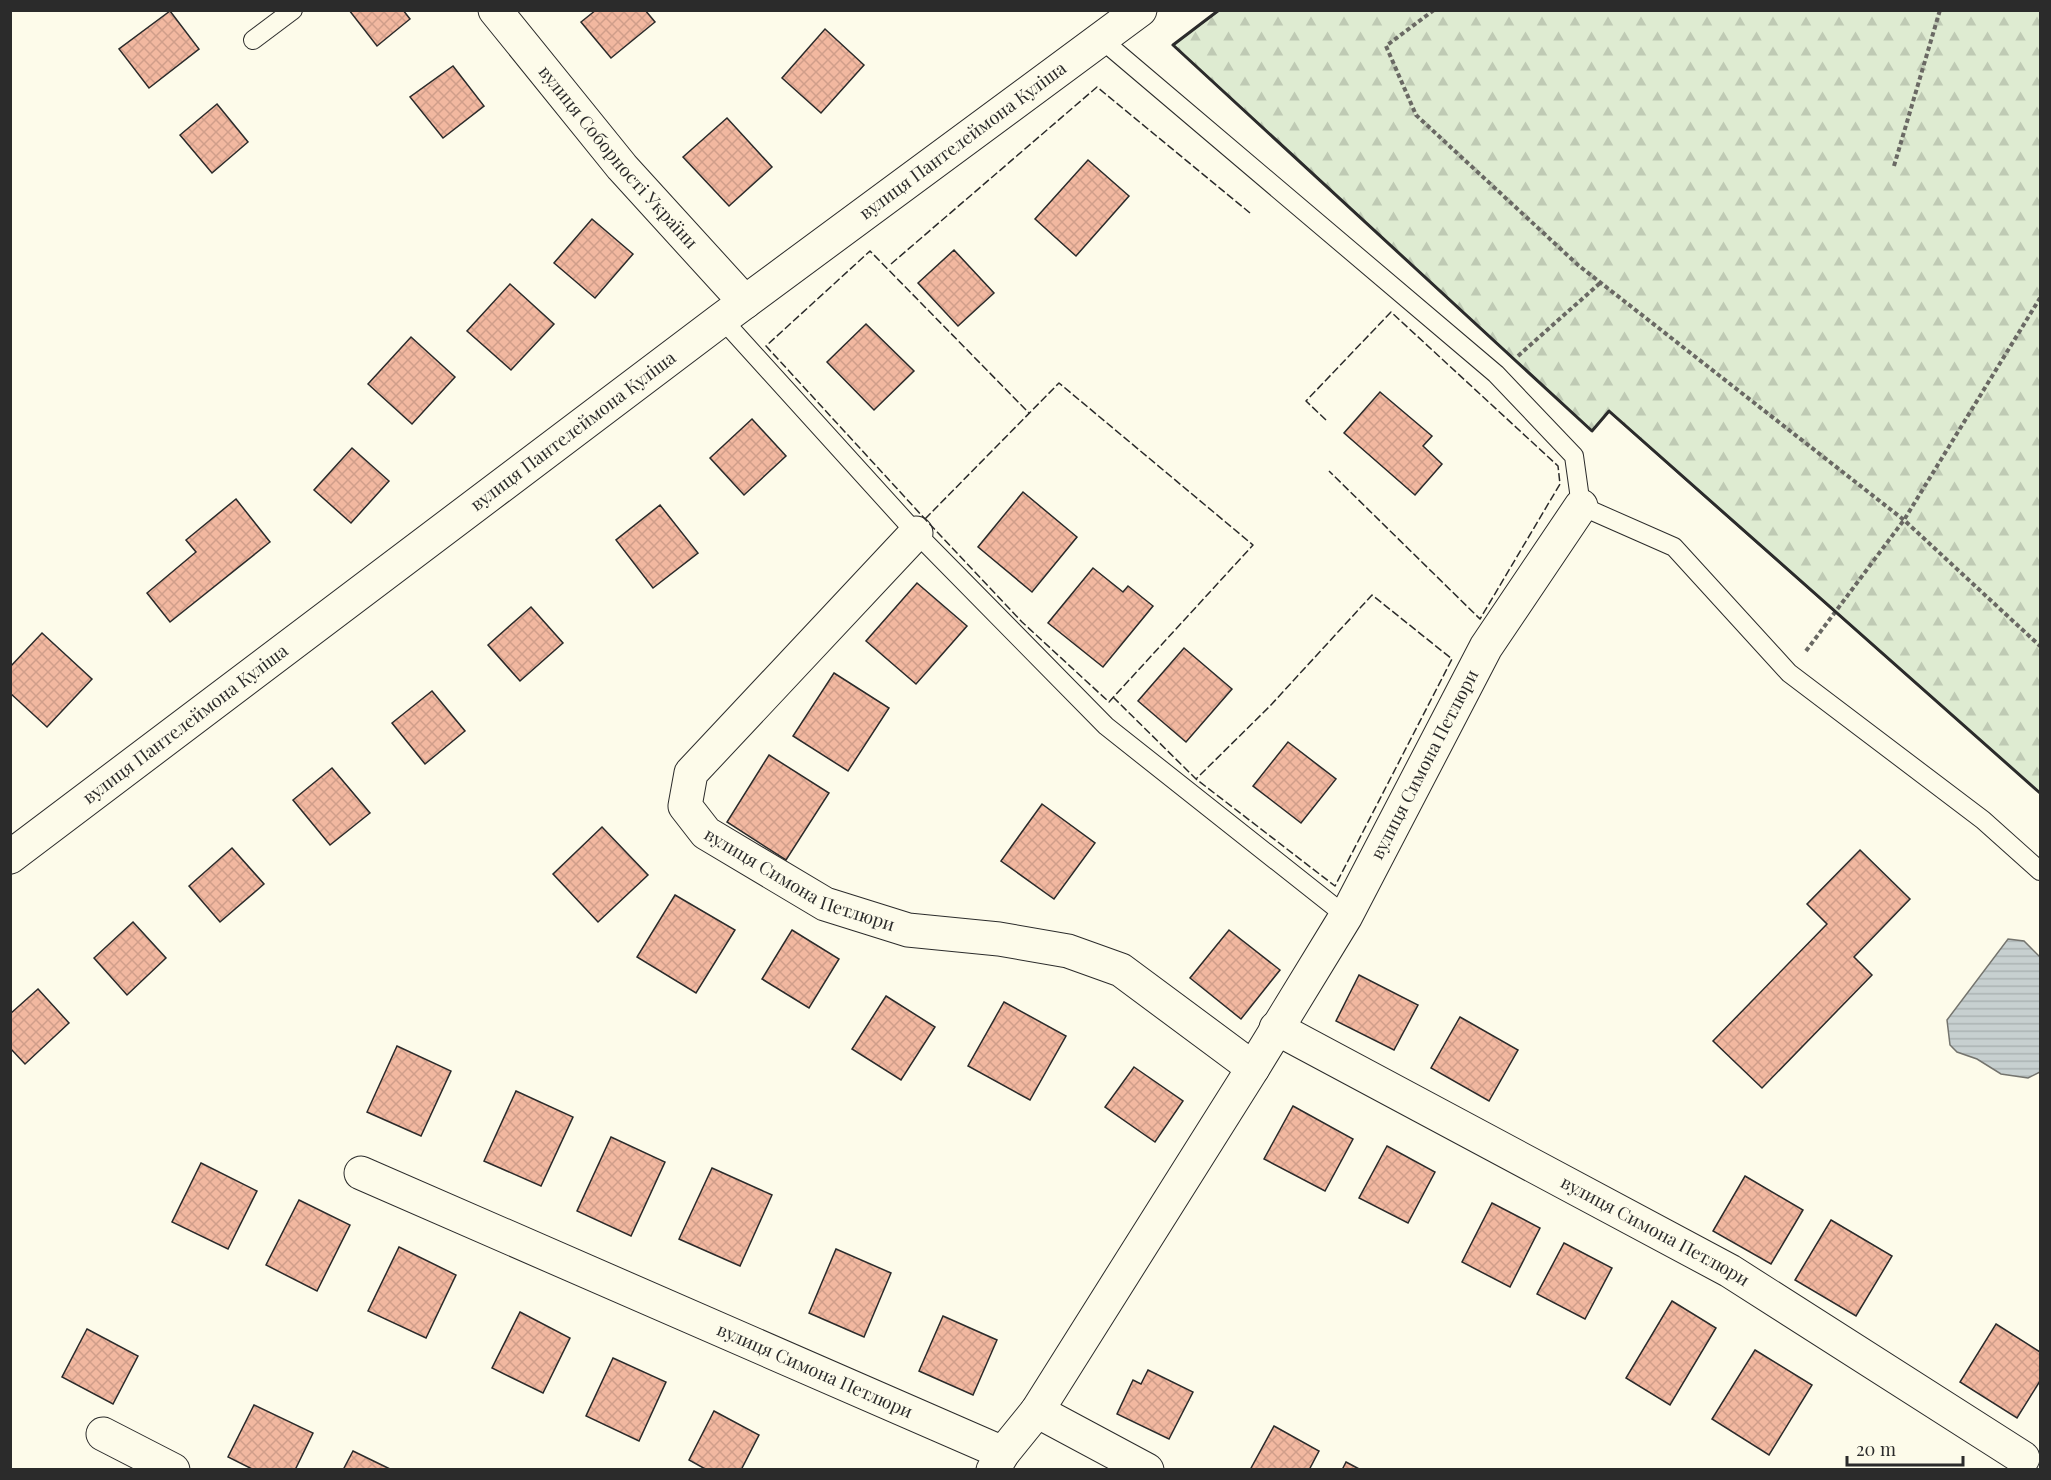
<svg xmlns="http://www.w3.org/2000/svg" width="2051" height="1480" viewBox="0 0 2051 1480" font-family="'Playfair Display',serif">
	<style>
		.forest { fill: url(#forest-firs); stroke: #74746e; stroke-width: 1.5 }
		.water { fill: url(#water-rules); stroke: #74746e; stroke-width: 1.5 }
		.building { fill: url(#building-cross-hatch); stroke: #2b2b2b; stroke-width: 1.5 }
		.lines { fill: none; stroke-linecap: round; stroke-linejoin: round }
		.lane-casing { stroke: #2b2b2b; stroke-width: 20 }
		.street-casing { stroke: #2b2b2b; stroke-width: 35 }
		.path { stroke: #6a6964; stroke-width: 4; stroke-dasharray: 4.5 3; stroke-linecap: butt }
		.lane { stroke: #fdfbea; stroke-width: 18 }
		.street { stroke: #fdfbea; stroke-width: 33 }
		.fence { stroke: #2b2b2b; stroke-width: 1.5; stroke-dasharray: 8 3; stroke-linecap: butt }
		.wall { stroke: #2b2b2b; stroke-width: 3 }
		.labels { text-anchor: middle; stroke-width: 4.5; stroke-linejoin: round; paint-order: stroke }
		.street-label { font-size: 18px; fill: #2b2b2b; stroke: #fdfbea }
	</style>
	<defs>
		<pattern id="forest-firs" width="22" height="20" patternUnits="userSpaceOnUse" patternTransform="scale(1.5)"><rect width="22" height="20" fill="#deebd1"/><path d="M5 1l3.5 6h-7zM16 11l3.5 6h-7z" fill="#bfcab4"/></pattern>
		<pattern id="water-rules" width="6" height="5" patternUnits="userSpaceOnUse" patternTransform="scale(1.5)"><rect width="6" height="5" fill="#c7d0d0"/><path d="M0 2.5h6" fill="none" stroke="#abb3b3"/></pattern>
		<pattern id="building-cross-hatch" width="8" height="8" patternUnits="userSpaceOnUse" patternTransform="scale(1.5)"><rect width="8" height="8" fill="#f2b8a0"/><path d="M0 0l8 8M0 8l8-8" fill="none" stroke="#d09e8a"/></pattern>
	</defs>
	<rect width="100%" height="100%" fill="#fdfbea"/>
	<path class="forest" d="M1219 11H2040V793L1609 412 1592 431 1173 45Z"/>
	<path class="water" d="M2008 939 2024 941 2040 957V1072L2028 1078 2001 1074 1977 1059 1957 1052 1950 1045 1947 1020Z"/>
	<g class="building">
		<path d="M349 10H403L410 19 377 46Z"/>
		<path d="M596 10H645L655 22 611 58 581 22Z"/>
		<path d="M170 11 199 49 149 88 119 49Z"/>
		<path d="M825 29 864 65 821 113 782 78Z"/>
		<path d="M453 66 484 106 443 138 410 97Z"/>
		<path d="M217 104 248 142 212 173 180 135Z"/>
		<path d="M727 118 772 167 729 206 683 157Z"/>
		<path d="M1088 160 1129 196 1076 256 1035 219Z"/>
		<path d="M592 219 633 254 595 298 554 263Z"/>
		<path d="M954 250 994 293 958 326 918 283Z"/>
		<path d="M510 284 554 324 511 370 467 331Z"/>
		<path d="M866 324 914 371 874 410 827 362Z"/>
		<path d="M411 337 455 377 412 424 368 384Z"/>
		<path d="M1380 392 1432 436 1423 446 1442 464 1415 495 1344 433Z"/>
		<path d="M752 419 786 456 744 495 710 458Z"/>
		<path d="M352 448 389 481 351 523 314 490Z"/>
		<path d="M1023 492 1077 537 1032 592 978 547Z"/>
		<path d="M236 499 270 542 170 622 147 593 196 552 186 540Z"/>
		<path d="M660 505 698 553 653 588 616 540Z"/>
		<path d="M1093 568 1123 592 1128 586 1153 606 1103 667 1048 623Z"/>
		<path d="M917 583 967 626 916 684 866 641Z"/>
		<path d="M531 607 563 643 520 681 488 645Z"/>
		<path d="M42 633 92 679 47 727 10 693V667Z"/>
		<path d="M1184 648 1232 689 1186 742 1138 701Z"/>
		<path d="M834 673 889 708 848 771 793 736Z"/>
		<path d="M432 691 465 731 425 764 392 723Z"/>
		<path d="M1288 742 1336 779 1301 823 1253 786Z"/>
		<path d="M769 755 829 793 786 860 727 822Z"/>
		<path d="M332 768 370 813 330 845 293 800Z"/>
		<path d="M1042 804 1095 843 1054 899 1001 861Z"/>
		<path d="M602 827 648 875 598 922 553 874Z"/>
		<path d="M232 848 264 884 220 922 189 886Z"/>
		<path d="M1860 850 1910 899 1854 957 1872 975 1762 1088 1713 1041 1827 924 1807 904Z"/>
		<path d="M675 895 735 930 696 993 637 957Z"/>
		<path d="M133 922 166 958 127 995 94 958Z"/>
		<path d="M792 930 839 959 809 1008 762 979Z"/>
		<path d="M1229 930 1280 970 1241 1019 1190 978Z"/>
		<path d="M1359 975 1418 1005 1394 1050 1336 1021Z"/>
		<path d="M38 989 69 1023 25 1064 10 1048V1014Z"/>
		<path d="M886 996 935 1027 901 1080 852 1049Z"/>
		<path d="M1004 1002 1066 1036 1030 1100 968 1066Z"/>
		<path d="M1460 1017 1518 1050 1489 1101 1431 1068Z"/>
		<path d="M397 1046 451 1071 421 1136 367 1112Z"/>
		<path d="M1134 1067 1183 1101 1155 1142 1105 1107Z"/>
		<path d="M516 1091 573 1117 541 1186 484 1161Z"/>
		<path d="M1293 1106 1353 1139 1325 1191 1264 1159Z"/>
		<path d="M611 1137 665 1162 631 1236 577 1211Z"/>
		<path d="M1387 1146 1435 1172 1408 1223 1359 1198Z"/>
		<path d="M201 1163 257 1191 228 1249 172 1222Z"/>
		<path d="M712 1168 772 1195 740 1266 679 1239Z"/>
		<path d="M1745 1176 1803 1210 1771 1264 1713 1231Z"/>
		<path d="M299 1200 350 1225 317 1291 266 1265Z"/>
		<path d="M1492 1203 1540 1228 1510 1287 1462 1262Z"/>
		<path d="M1831 1220 1892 1256 1856 1316 1795 1280Z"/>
		<path d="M1564 1243 1612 1268 1585 1319 1537 1294Z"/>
		<path d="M399 1247 456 1275 426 1338 368 1311Z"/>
		<path d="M836 1249 891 1273 864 1337 809 1313Z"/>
		<path d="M1672 1301 1716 1328 1670 1405 1626 1378Z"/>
		<path d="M520 1312 570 1338 543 1393 492 1368Z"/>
		<path d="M943 1316 997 1340 973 1395 919 1371Z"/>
		<path d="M1996 1324 2040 1352V1381L2017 1418 1960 1382Z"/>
		<path d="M87 1329 138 1356 113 1404 62 1377Z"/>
		<path d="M1755 1350 1812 1385 1769 1455 1712 1419Z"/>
		<path d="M613 1358 666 1382 639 1441 586 1416Z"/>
		<path d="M1148 1370 1193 1392 1169 1439 1117 1414 1133 1380 1141 1384Z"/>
		<path d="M254 1405 313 1433 295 1470H254L228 1457Z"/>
		<path d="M714 1411 759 1435 741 1470H707L689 1460Z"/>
		<path d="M1274 1426 1319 1451 1309 1470H1250Z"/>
		<path d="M353 1451 392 1470H343Z"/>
		<path d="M1346 1462 1361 1470H1342Z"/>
	</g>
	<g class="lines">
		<g class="lane-casing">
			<g id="lane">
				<path d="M1101 39 1496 374 1574 456 1581 506 1674 547 1789 673 1983 820 2040 871"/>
				<path d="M253 40 293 10"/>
				<path d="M722 319 916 533 1106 726 1346 916"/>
			</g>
		</g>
		<g class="street-casing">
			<g id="street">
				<path id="s1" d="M495 10 622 167 745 302"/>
				<path id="s2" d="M916 533 691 773 685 806 706 833 825 904 908 930 999 939 1068 951 1121 970 1253 1068"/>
				<path id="s3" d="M10 857 722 319 1140 10"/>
				<path id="s4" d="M1276 1028 1730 1271 2023 1458"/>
				<path id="s5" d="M361 1173 1003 1453"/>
				<path d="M1037 1411 1147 1470"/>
				<path d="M103 1434 173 1470"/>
				<path id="s6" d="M993 1470 1003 1453 1037 1411 1253 1068 1346 916 1486 647 1581 506"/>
			</g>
		</g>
		<g class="path">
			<path d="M1434 10 1386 46 1416 115 1578 265 1904 520 2040 646"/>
			<path d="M1894 166 1940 10"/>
			<path d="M1518 356 1600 283"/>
			<path d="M1806 651 1904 520 2040 298"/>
		</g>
		<use href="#lane" class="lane"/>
		<use href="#street" class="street"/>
		<g class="fence">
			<path d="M891 264 1097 87 1250 213"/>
			<path d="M1326 420 1306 401 1391 312 1558 466 1560 484 1480 619 1329 471"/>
			<path d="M925 519 1059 383 1253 545 1109 702 1022 622 925 519 766 346 870 251 1029 413"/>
			<path d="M1113 697 1196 779 1335 886 1452 659 1372 595 1270 706 1196 779"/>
		</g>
		<path class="wall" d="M1219 10 1173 45 1592 431 1609 411 2040 793"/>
	</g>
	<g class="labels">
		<g class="street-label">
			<text dy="6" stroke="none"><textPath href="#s3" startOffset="1192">вулиця Пантелеймона Куліша</textPath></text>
			<text dy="6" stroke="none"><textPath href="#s1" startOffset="192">вулиця Соборності України</textPath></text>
			<text dy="6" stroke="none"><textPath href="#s3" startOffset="706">вулиця Пантелеймона Куліша</textPath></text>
			<text dy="6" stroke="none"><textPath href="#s3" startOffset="220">вулиця Пантелеймона Куліша</textPath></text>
			<text dy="6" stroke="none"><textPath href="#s6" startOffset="828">вулиця Симона Петлюри</textPath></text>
			<text dy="6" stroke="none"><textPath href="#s2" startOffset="502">вулиця Симона Петлюри</textPath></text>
			<text dy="6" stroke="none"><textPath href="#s4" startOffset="430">вулиця Симона Петлюри</textPath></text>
			<text dy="6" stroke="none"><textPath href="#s5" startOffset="495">вулиця Симона Петлюри</textPath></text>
		</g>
	</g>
	<rect width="2051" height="1480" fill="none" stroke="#2b2b2b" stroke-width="24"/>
	<path d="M1847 1456v9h116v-9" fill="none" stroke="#2b2b2b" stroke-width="3"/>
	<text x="1856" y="1456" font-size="18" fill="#2b2b2b" stroke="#fdfbea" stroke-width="4.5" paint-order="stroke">20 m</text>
</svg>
